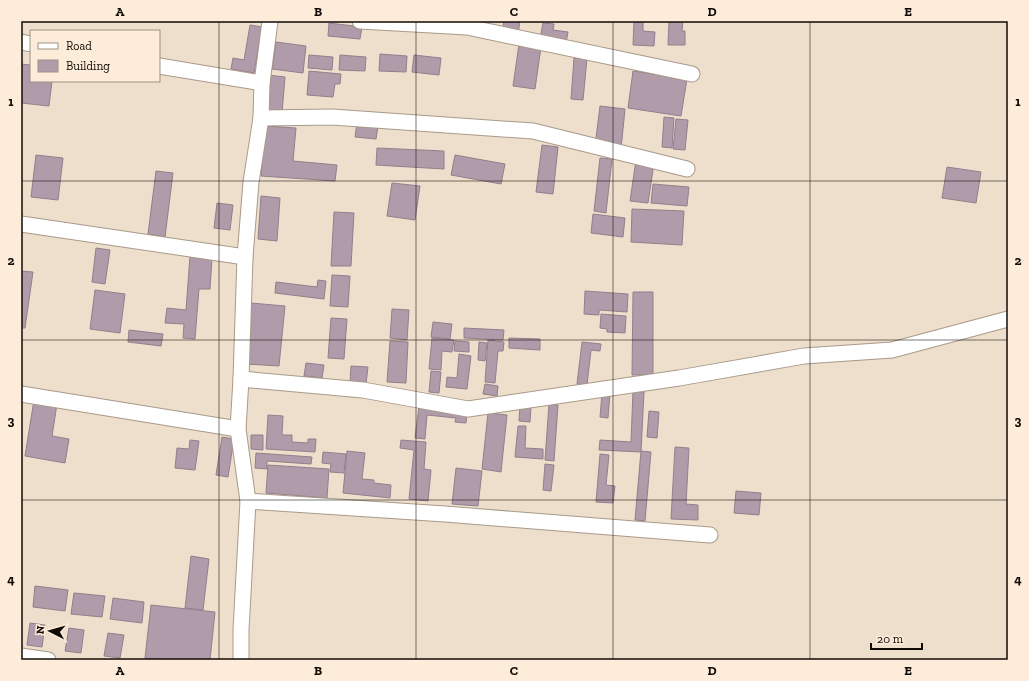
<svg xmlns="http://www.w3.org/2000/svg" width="1029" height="681" viewBox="0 0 1029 681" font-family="'Zilla Slab',serif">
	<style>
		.building { fill: #af9ba9; stroke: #927f8c }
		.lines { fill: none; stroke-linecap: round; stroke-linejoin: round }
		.minor-casing { stroke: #a99a89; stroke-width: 17 }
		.minor { stroke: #fff; stroke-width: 15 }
		.grid { fill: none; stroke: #100b05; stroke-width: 1; stroke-opacity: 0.55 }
		.neatline { fill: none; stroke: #100b05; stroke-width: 1.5 }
		.grid-label { font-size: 13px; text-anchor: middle; font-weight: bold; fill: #100b05 }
	</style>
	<rect width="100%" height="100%" fill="#eedecc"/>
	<g class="building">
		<path d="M504 21H520L518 34 502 32Z"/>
		<path d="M634 21H643V31L655 32 654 46 633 45Z"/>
		<path d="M669 21H683L682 31H685V45H668Z"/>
		<path d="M329 23 362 27 360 39 328 36Z"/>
		<path d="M543 23 554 24 553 30 568 32 566 43 540 39Z"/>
		<path d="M250 25 262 27 254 73 231 69 233 58 244 60Z"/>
		<path d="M276 42 306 46 303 73 272 69Z"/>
		<path d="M519 44 541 47 535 89 513 86Z"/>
		<path d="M380 54 407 56 406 72 379 71Z"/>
		<path d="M309 55 333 57 332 70 308 68Z"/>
		<path d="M340 55 366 57 365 71 339 70Z"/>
		<path d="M414 55 441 58 439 75 412 72Z"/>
		<path d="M574 58 587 59 583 100 571 99Z"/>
		<path d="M21 64 31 65V81H52L49 106 21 103Z"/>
		<path d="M309 71 341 74 340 84H335L333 97 307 95Z"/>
		<path d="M633 71 687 79 681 116 628 108Z"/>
		<path d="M268 75 285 77 282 113 264 111Z"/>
		<path d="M600 106 625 109 621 149 595 146Z"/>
		<path d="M664 117 674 118 672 148 662 147Z"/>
		<path d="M676 119 688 120 685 150 673 149Z"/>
		<path d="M357 123 378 126 376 139 355 137Z"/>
		<path d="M265 126 296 128 293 161 337 165 335 181 261 176Z"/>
		<path d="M542 145 558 147 553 194 536 192Z"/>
		<path d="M377 148 444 151V169L376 165Z"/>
		<path d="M36 155 63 158 58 200 31 197Z"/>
		<path d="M455 155 505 164 501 184 451 175Z"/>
		<path d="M600 158 612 159 606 213 594 211Z"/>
		<path d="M636 160 654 163 648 203 630 201Z"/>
		<path d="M947 167 981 172 976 203 942 198Z"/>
		<path d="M156 171 173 173 165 237 148 234Z"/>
		<path d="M392 183 420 186 415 220 387 216Z"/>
		<path d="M653 184 689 187 687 206 651 203Z"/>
		<path d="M261 196 280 198 277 241 258 239Z"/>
		<path d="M217 203 233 205 230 230 214 228Z"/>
		<path d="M632 209 684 211 682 245 631 242Z"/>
		<path d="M334 212 354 213 351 266H331Z"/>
		<path d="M593 214 625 218 623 237 591 233Z"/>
		<path d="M96 248 110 250 105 284 92 282Z"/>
		<path d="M190 256 212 258 210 289H199L195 339 183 338 184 324 165 323 167 308 186 310Z"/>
		<path d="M21 271 33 272 25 328H21Z"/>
		<path d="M332 275 350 276 348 307 330 306Z"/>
		<path d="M318 280 326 281 324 299 275 293 276 282 317 287Z"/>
		<path d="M95 290 125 294 120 333 90 329Z"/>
		<path d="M585 291 628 294 627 312 599 310V315L584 314Z"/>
		<path d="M633 292H653V375H632Z"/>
		<path d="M251 303 285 306 279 366 246 364Z"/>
		<path d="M392 309 409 310 407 340 390 338Z"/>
		<path d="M601 314 626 316 625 333 607 332V329L600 328Z"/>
		<path d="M331 318 347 319 344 359 328 358Z"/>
		<path d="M433 322 452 324 450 339 431 337Z"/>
		<path d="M464 328 504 330 503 340 464 338Z"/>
		<path d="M129 330 163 334 161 346 128 342Z"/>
		<path d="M432 338 454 340 452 352 442 351 441 370 429 369Z"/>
		<path d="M509 338 540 339V350L509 348Z"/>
		<path d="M488 340 504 342 503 351H498L495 383 485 382Z"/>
		<path d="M390 341 408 342 406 383 387 382Z"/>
		<path d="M455 341 469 342V352L454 351Z"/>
		<path d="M479 342 487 343 485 361 478 360Z"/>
		<path d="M582 342 601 344 600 351 591 350 587 385 577 384Z"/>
		<path d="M459 354 471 356 467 389 446 387 447 377 457 378Z"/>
		<path d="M306 363 324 365 322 378 304 376Z"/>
		<path d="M351 366 368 367 366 384 350 382Z"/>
		<path d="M431 371 441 372 439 393 429 392Z"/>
		<path d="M485 384 498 386 497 396 483 394Z"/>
		<path d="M633 391 644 392 641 452 599 450 600 440 631 442Z"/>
		<path d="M602 393 610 394 608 418 600 417Z"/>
		<path d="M34 400 57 404 52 436 69 439 65 463 25 456Z"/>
		<path d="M549 404 558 405 554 461 545 460Z"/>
		<path d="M419 406 467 411 466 423 455 422 456 418 427 415 425 439 415 438Z"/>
		<path d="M520 406 531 407 530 422 519 421Z"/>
		<path d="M649 411 659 412 657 438 647 437Z"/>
		<path d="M488 413 507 415 501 472 482 469Z"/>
		<path d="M268 415 283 416 282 435H292V442L308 443V439H316L315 452 266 449Z"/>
		<path d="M518 426H526L525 448 543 449V459L515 457Z"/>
		<path d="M251 435H263V450L251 449Z"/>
		<path d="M222 437 234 439 228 477 216 475Z"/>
		<path d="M190 440 199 441 195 470 175 468 177 448 189 449Z"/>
		<path d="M401 440 426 442 424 469 431 470 428 501 409 499 414 450 400 448Z"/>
		<path d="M675 447 689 448 686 504 698 505V520L671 519Z"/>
		<path d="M347 451 365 453 362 479 374 480V483L391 485 390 498 343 493Z"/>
		<path d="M641 451 651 452 645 521 635 520Z"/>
		<path d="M323 452 346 454 344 473 330 472 331 464 322 463Z"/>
		<path d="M256 453 312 457 311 464 267 461V469L255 468Z"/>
		<path d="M600 454 609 455 606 485 615 486 613 503 596 502Z"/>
		<path d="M545 464 554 465 551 491 543 490Z"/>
		<path d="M268 465 329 469 327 498 266 493Z"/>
		<path d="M456 468 482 471 478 506 452 504Z"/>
		<path d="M736 491 761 493 759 515 734 513Z"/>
		<path d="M191 556 209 559 203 610 185 608Z"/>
		<path d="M35 586 68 590 65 611 33 607Z"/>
		<path d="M74 593 105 596 102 617 71 614Z"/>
		<path d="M113 598 144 602 142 623 110 619Z"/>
		<path d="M151 605 215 612 210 660H161L145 658Z"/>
		<path d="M30 623 45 625 42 647 27 645Z"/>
		<path d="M69 628 84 630 81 653 65 651Z"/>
		<path d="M108 633 124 635 120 658 104 656Z"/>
	</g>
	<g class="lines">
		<g class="minor-casing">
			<g id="minor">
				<path d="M360 21 467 27 692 74"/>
				<path d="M21 42 31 44"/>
				<path d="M159 66 262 83"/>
				<path d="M261 118 332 117 533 131 687 169"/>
				<path d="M21 224 245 257"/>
				<path d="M241 379 363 390 468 409 679 378 804 356 892 350 1008 319"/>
				<path d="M21 394 238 429"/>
				<path d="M248 501 445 514 710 535"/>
				<path d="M21 656 48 660"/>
				<path d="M241 660V630L248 501 238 429 241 379 245 257 251 182 261 118 262 83 270 21"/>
			</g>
		</g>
		<use href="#minor" class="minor"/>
	</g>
	<path class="grid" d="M219 21V660M416 21V660M613 21V660M810 21V660M21 181H1008M21 340H1008M21 500H1008"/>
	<rect width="1029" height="681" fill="none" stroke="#fcecd9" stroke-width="44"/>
	<rect x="30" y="30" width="130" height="52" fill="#fcecd9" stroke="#9e9284"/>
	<rect x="38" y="43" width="20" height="6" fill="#ffffff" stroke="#9e9284"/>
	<text x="66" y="50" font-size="12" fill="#100b05">Road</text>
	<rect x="38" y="60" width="20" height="12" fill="#af9ba9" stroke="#9e9284"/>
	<text x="66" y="70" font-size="12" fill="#100b05">Building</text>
	<g transform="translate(50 631) rotate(276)" stroke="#fcecd9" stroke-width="3" paint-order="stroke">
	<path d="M0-3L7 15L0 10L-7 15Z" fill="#100b05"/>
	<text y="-6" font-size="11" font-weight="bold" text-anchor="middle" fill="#100b05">N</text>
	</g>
	<path d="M871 643v6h51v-6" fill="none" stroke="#100b05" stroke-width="2"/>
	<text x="877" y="643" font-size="12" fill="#100b05" stroke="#fcecd9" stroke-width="3" paint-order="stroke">20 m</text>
	<rect x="22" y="22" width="985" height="637" class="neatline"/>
	<g class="grid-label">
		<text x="120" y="16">A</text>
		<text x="318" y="16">B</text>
		<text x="514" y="16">C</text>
		<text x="712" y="16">D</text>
		<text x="908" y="16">E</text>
		<text x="11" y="106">1</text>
		<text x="1018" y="106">1</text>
		<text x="11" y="265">2</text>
		<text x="1018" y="265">2</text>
		<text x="11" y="425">3</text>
		<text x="1018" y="425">3</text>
		<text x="11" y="584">4</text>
		<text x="1018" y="584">4</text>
		<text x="120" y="675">A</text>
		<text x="318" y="675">B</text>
		<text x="514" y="675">C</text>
		<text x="712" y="675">D</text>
		<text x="908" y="675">E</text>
	</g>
</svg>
